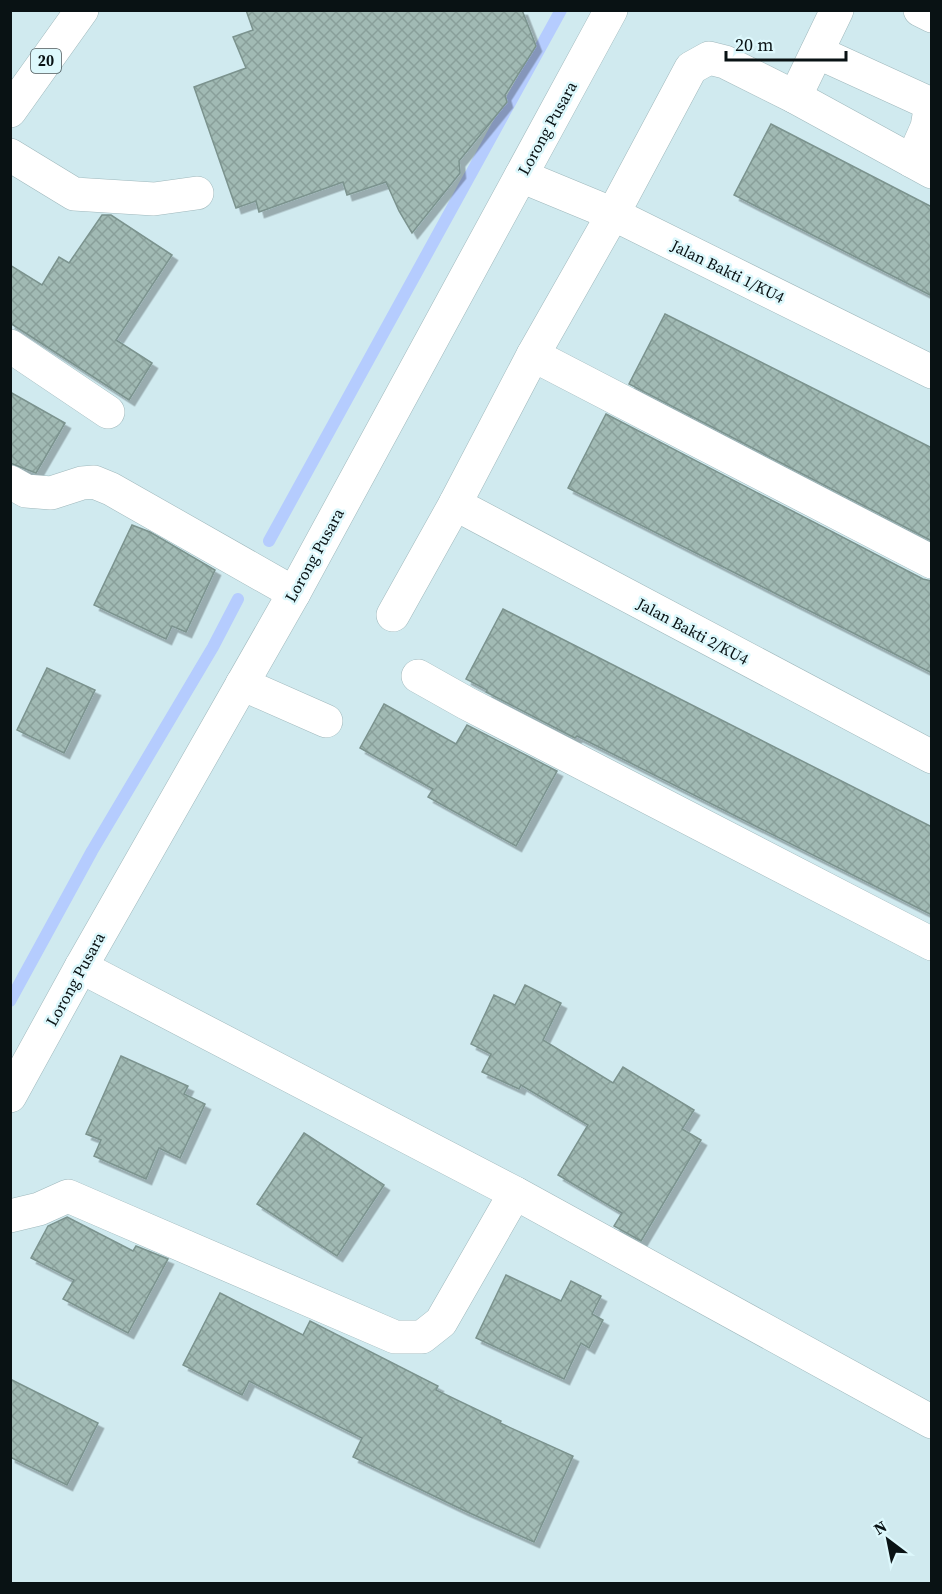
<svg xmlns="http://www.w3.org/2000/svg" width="942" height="1594" viewBox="0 0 942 1594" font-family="'Source Serif 4',serif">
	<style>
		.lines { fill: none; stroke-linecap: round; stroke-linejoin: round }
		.stream { stroke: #b5ccfe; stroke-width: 12 }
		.building { fill: url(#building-cross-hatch); stroke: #7b938e; stroke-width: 1.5; filter: url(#shadow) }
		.minor-casing { stroke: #9fb8bc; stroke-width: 34 }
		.highway-casing { stroke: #9fb8bc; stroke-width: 34 }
		.minor { stroke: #fff; stroke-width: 33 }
		.highway { stroke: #fff; stroke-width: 33 }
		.labels { text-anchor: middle; stroke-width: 5; stroke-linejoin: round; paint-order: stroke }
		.shield { fill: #ddf8fc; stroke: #49575a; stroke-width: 1.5 }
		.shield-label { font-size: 15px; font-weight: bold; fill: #091214 }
		.street-label { font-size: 16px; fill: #091214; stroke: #ddf8fc }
	</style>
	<defs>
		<pattern id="building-cross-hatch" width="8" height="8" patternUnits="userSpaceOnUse" patternTransform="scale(1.5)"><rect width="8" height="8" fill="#a1bab4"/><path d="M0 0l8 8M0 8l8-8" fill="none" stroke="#899f9a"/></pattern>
		<filter id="shadow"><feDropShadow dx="5.5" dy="5.5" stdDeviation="0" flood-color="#0004"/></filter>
	</defs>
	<rect width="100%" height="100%" fill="#d0eaef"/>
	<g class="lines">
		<g class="stream">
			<path d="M269 541 561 10"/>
			<path d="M10 1001 92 851 213 647 238 599"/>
		</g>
	</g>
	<g class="building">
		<path d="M246 10H522L536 46 505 95 507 102 459 161 460 173 412 233 399 211 386 182 347 195 343 182 259 212 256 201 236 208 194 87 246 68 233 37 253 30Z"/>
		<path d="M771 124 932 207V296L734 195Z"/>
		<path d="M102 215H111L172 255 116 340 152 363 129 400 10 323V265L42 285 59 257 69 263Z"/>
		<path d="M665 314 932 448V541L629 384Z"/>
		<path d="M10 392 65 423 36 473 10 463Z"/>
		<path d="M606 414 923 579 932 581V673L568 488Z"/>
		<path d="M132 525 150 532 215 570 186 632 172 626 166 639 94 605Z"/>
		<path d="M503 609 932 827V915L577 736 575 738 486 692 487 690 466 679Z"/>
		<path d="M47 668 95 690 64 753 17 730Z"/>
		<path d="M384 704 456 744 467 725 557 771 516 846 428 797 433 789 360 748Z"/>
		<path d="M525 985 561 1003 543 1040 613 1083 623 1067 694 1110 682 1129 701 1140 641 1241 614 1226 622 1213 558 1175 588 1125 521 1085 519 1089 482 1072 491 1054 471 1044 494 995 515 1005Z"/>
		<path d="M121 1056 188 1086 184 1094 205 1104 180 1158 159 1148 146 1179 94 1156 101 1140 86 1134Z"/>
		<path d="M304 1133 384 1185 337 1256 257 1204Z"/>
		<path d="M67 1217 133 1251 136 1246 168 1259 128 1333 63 1299 74 1280 31 1258 48 1226Z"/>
		<path d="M506 1275 561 1301 571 1281 601 1296 592 1314 603 1320 589 1348 581 1343 564 1379 476 1338Z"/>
		<path d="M220 1293 303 1335 310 1321 438 1386 436 1390 501 1421 500 1423 573 1456 534 1542 463 1510 353 1457 362 1438 249 1381 242 1395 183 1365Z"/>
		<path d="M10 1379 98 1423 67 1485 10 1457Z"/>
	</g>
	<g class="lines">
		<g class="minor-casing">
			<g id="minor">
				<path d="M920 10 932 16"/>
				<path d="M817 52 931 104 927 127 912 161"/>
				<path d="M795 97 837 10"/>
				<path d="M10 155 74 194 154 199 197 193"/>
				<path d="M521 176 613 214 932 372"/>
				<path d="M10 346 108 412"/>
				<path d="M533 355 932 562"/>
				<path d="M10 482 26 491 51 493 82 483 94 482 111 489 294 593"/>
				<path d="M455 504 932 757"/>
				<path d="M393 615 455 504 533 355 613 214 691 68 709 58 725 62 795 97 932 172"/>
				<path d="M418 676 466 703 932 944"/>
				<path d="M242 684 326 721"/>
				<path d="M81 967 515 1193 932 1422"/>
				<path d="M10 1096 81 967 294 593 611 10"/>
				<path d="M10 1216 39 1209 68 1196 395 1337H422L441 1322 515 1193"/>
			</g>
		</g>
		<g class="highway-casing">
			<path id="highway" d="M10 111 82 10"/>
		</g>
		<use href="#minor" class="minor"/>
		<use href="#highway" class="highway"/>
	</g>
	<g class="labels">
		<rect class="shield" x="31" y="49" width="30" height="24" rx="4.5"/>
		<g class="shield-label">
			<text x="46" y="66">20</text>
		</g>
		<g class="street-label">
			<text transform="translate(547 128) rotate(-61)" y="6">Lorong Pusara</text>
			<text transform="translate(728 271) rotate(26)" y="6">Jalan Bakti 1/KU4</text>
			<text transform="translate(314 555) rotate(-61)" y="6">Lorong Pusara</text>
			<text transform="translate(693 631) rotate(28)" y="6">Jalan Bakti 2/KU4</text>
			<text transform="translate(75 979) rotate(-61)" y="6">Lorong Pusara</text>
		</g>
	</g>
	<rect width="942" height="1594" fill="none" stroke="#091214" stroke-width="24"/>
	<g transform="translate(888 1540) rotate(328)" stroke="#ddf8fc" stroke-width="4.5" paint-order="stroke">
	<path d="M0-4.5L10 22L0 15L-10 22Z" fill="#091214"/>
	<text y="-9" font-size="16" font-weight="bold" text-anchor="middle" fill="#091214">N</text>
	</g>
	<path d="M726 51v9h120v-9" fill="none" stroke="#091214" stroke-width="3"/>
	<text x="735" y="51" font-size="18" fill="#091214" stroke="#ddf8fc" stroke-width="4.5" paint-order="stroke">20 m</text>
</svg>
